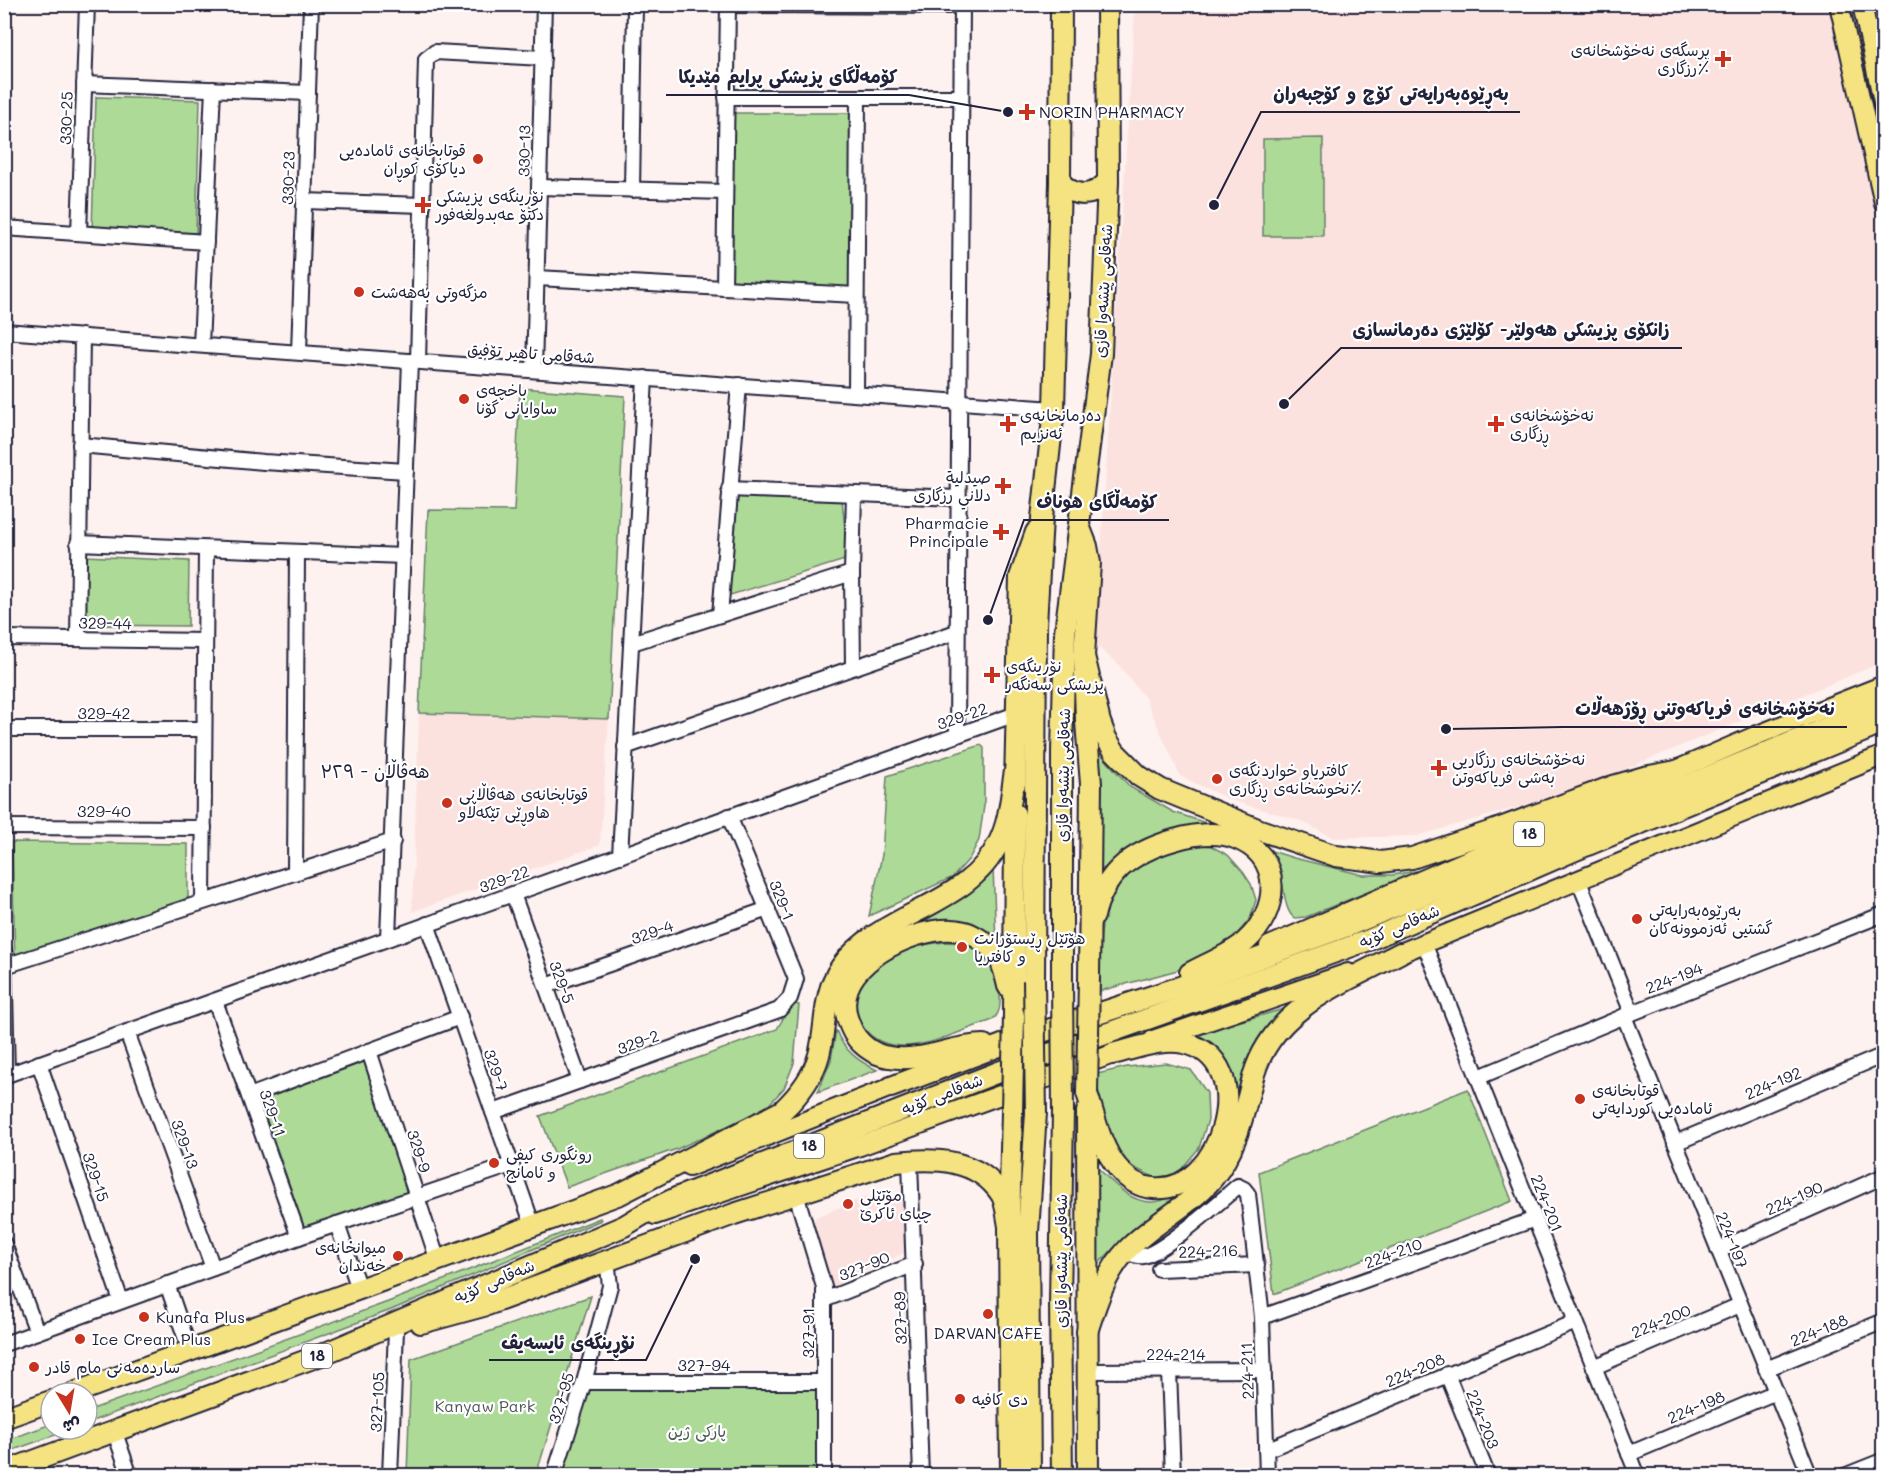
<svg xmlns="http://www.w3.org/2000/svg" width="1888" height="1480" viewBox="0 0 1888 1480" font-family="Mali,'Playpen Sans Arabic',sans-serif">
	<style>
		.built { fill: #fce2df }
		.green { fill: #aeda98; stroke: #687e6a; stroke-width: 1.5 }
		.lines { fill: none; stroke-linecap: round; stroke-linejoin: round }
		.minor-casing { stroke: #22223b; stroke-width: 18 }
		.major-casing { stroke: #22223b; stroke-width: 22 }
		.highway-casing { stroke: #22223b; stroke-width: 24 }
		.minor { stroke: #fff; stroke-width: 14 }
		.major { stroke: #f5e382; stroke-width: 18 }
		.highway { stroke: #f5e382; stroke-width: 20 }
		.highway-bridge-casing { stroke: #22223b; stroke-width: 24; stroke-linecap: butt }
		.highway-bridge { stroke: #f5e382; stroke-width: 20 }
		.poi-dot { fill: #c8321e; stroke: #fff; stroke-width: 2 }
		.labels { text-anchor: middle; stroke-width: 4.5; stroke-linejoin: round; paint-order: stroke }
		.shield { fill: #fff; stroke: #646476; stroke-width: 1.5 }
		.shield-label { font-size: 15px; font-weight: bold; fill: #22223b }
		.poi-label { font-size: 16px; fill: #22223b; stroke: #fff; text-anchor: start }
		.street-label { font-size: 16px; fill: #22223b; stroke: #fff }
		.park-label { font-size: 16px; fill: #4c5957; stroke: #fff }
		.neighbourhood-label { font-size: 18px; fill: #22223b; stroke: #fff }
		.leader { fill: none; stroke: #22223b; stroke-width: 2 }
		.callout-dot { fill: #22223b; stroke: #fff; stroke-width: 2 }
		.callout-label { font-size: 18px; text-anchor: middle; font-weight: bold; fill: #22223b; stroke: #fff; stroke-width: 4.5; stroke-linejoin: round; paint-order: stroke }
	</style>
	<rect width="100%" height="100%" fill="#fef2f0"/>
	<filter id="ink" filterUnits="userSpaceOnUse"><feTurbulence type="fractalNoise" baseFrequency=".0167" numOctaves="2"/><feDisplacementMap in="SourceGraphic" scale="12" xChannelSelector="R" yChannelSelector="G"/><feConvolveMatrix kernelMatrix="1 2 1 2 8 2 1 2 1" color-interpolation-filters="sRGB"/></filter>
	<g filter="url(#ink)">
		<g class="built">
			<path d="M1135 5H1839L1883 204V662L1568 793 1417 836 1334 838 1298 820 1230 800 1180 776 1145 698 1117 663 1095 645Z"/>
			<path d="M419 713 609 719 600 845 412 912Z"/>
			<path d="M903 1193 904 1253 829 1288 812 1224 816 1217 867 1196 870 1201Z"/>
		</g>
		<g class="green">
			<path d="M96 97 200 100 196 233 92 230Z"/>
			<path d="M732 113H855L852 292 731 285Z"/>
			<path d="M1323 138V236H1263V139Z"/>
			<path d="M520 388 625 396 609 719 419 713 428 510 514 511Z"/>
			<path d="M734 492 842 499 848 559 727 596Z"/>
			<path d="M85 556 189 561 188 626 87 625Z"/>
			<path d="M981 745 984 748V806L979 840 969 859 953 877 869 916 882 855 887 776Z"/>
			<path d="M1099 752 1130 787 1173 812 1215 826 1156 839 1099 871Z"/>
			<path d="M12 842 188 844V898L15 963Z"/>
			<path d="M1192 843 1211 846 1228 855 1243 872 1251 884 1256 900 1250 919 1231 941 1196 965 1100 991C1099 908 1099 863 1192 843Z"/>
			<path d="M1256 846 1294 858 1363 875H1392L1422 870 1306 917 1294 918C1283 908 1286 890 1280 877 1275 865 1265 855 1256 846Z"/>
			<path d="M993 868 996 943 916 926 963 898Z"/>
			<path d="M952 942C963 944 973 946 982 954 995 966 1011 1011 990 1021 962 1030 932 1046 902 1046 862 1046 842 1006 868 975 888 952 922 942 952 942Z"/>
			<path d="M792 1003 799 1005 794 1063 784 1088 765 1109 677 1149 567 1187 540 1116 777 1029Z"/>
			<path d="M1284 1009C1261 1035 1253 1061 1242 1093H1237C1226 1059 1223 1050 1190 1035Z"/>
			<path d="M836 1030C843 1050 858 1061 877 1070L818 1092 831 1060Z"/>
			<path d="M364 1062 409 1194 304 1227 260 1100Z"/>
			<path d="M1166 1063 1191 1070 1207 1093 1208 1120 1199 1148 1179 1172 1158 1179 1128 1165 1115 1146 1098 1111 1097 1074 1127 1067Z"/>
			<path d="M1468 1089 1512 1201 1274 1294 1259 1172Z"/>
			<path d="M1098 1168C1113 1183 1130 1203 1153 1202 1160 1202 1169 1198 1176 1195L1180 1199 1127 1235 1094 1268Z"/>
			<path d="M600 1218 601 1220 391 1310 87 1423V1411L388 1302Z"/>
			<path d="M591 1296 536 1475H407L411 1359Z"/>
			<path d="M820 1385V1475L560 1476 589 1386Z"/>
			<path d="M51 1424V1429H72L5 1453V1441Z"/>
		</g>
		<g class="lines">
			<g class="minor-casing">
				<g id="minor">
					<path d="M728 5 962 6"/>
					<path d="M84 84 308 93"/>
					<path d="M726 97H961"/>
					<path d="M539 187 725 192"/>
					<path d="M632 190 635 4"/>
					<path d="M304 201 423 205"/>
					<path d="M4 228 206 242"/>
					<path d="M79 233 87 4"/>
					<path d="M537 278 856 295"/>
					<path d="M724 288 728 4"/>
					<path d="M4 331 1054 409"/>
					<path d="M201 345 213 89"/>
					<path d="M299 352 311 4"/>
					<path d="M418 361 426 59 435 52 543 58"/>
					<path d="M534 370 544 4"/>
					<path d="M856 394 858 97"/>
					<path d="M80 445 264 462 406 471"/>
					<path d="M729 489 958 498"/>
					<path d="M78 543 403 556"/>
					<path d="M720 615 739 385"/>
					<path d="M4 638 205 641"/>
					<path d="M78 639 82 336"/>
					<path d="M632 643 852 573"/>
					<path d="M853 667 852 573 854 494"/>
					<path d="M4 729H204"/>
					<path d="M957 735 962 4"/>
					<path d="M625 747 956 632"/>
					<path d="M4 827 204 828"/>
					<path d="M620 856 645 378"/>
					<path d="M295 872 297 553"/>
					<path d="M1578 879 1632 1013"/>
					<path d="M513 894 580 1081"/>
					<path d="M203 901 206 549"/>
					<path d="M427 924 533 1226"/>
					<path d="M388 938 410 361"/>
					<path d="M1424 943 1638 1476"/>
					<path d="M4 950 7 1075"/>
					<path d="M5 966 393 841"/>
					<path d="M546 986 768 909"/>
					<path d="M215 1001 299 1237"/>
					<path d="M1624 1016 1810 1476"/>
					<path d="M127 1032 213 1268"/>
					<path d="M369 1051 438 1261"/>
					<path d="M39 1063 121 1301"/>
					<path d="M4 1076 1016 714"/>
					<path d="M1479 1077 1632 1013 1884 914"/>
					<path d="M249 1096 460 1017"/>
					<path d="M493 1112 779 1010 790 998 796 979 729 816"/>
					<path d="M1675 1143 1884 1055"/>
					<path d="M910 1161 921 1476"/>
					<path d="M796 1194 824 1287V1476"/>
					<path d="M337 1224 359 1289"/>
					<path d="M4 1244 37 1332"/>
					<path d="M1718 1250 1884 1176"/>
					<path d="M1126 1251C1131 1254 1137 1257 1143 1256 1163 1253 1220 1201 1238 1186L1244 1189 1248 1194 1262 1317 1267 1476"/>
					<path d="M1159 1269 1257 1265"/>
					<path d="M167 1284 190 1351"/>
					<path d="M824 1300 915 1264"/>
					<path d="M1262 1317 1535 1219"/>
					<path d="M4 1344 299 1237 511 1165"/>
					<path d="M1594 1367 1740 1305"/>
					<path d="M1766 1369 1884 1321"/>
					<path d="M1088 1371 1264 1370"/>
					<path d="M1169 1371 1173 1476"/>
					<path d="M1447 1374 1488 1476"/>
					<path d="M584 1382H824"/>
					<path d="M114 1430 130 1476"/>
					<path d="M1266 1450 1576 1322"/>
					<path d="M1629 1454 1776 1392"/>
					<path d="M390 1476 396 1330"/>
					<path d="M554 1476 584 1382 610 1286 607 1259"/>
					<path d="M1844 1476 1884 1460"/>
				</g>
			</g>
			<g class="major-casing">
				<g id="major">
					<path d="M1839 4 1884 203"/>
					<path d="M1862 4 1884 106"/>
					<path d="M1269 946 1755 736 1884 685"/>
					<path d="M1388 958 1884 755"/>
					<path d="M1153 1040 1348 973"/>
					<path d="M689 1167 891 1087"/>
					<path d="M655 1215 860 1146 1124 1050"/>
				</g>
			</g>
			<g class="highway-casing">
				<g id="highway">
					<path d="M1060 182C1075 198 1093 198 1108 181"/>
					<path d="M1080 528 1087 546 1090 563 1084 656 1086 722 1091 784 1089 977"/>
					<path d="M1084 656 1100 722 1106 738 1115 752 1139 776 1160 789 1260 830 1336 856 1381 862 1412 858 1495 830 1613 786 1644 777 1676 771"/>
					<path d="M1015 784 1020 577 1036 532"/>
					<path d="M1094 916C1098 898 1107 881 1120 868 1145 845 1202 826 1235 838 1284 856 1280 911 1245 942 1230 955 1208 963 1190 973"/>
					<path d="M1062 978V752L1065 632 1101 354 1108 181 1107 4"/>
					<path d="M1034 980 1036 625 1042 518 1054 409 1060 182 1061 4"/>
					<path d="M1014 1015 1015 814"/>
					<path d="M984 1045C952 1045 922 1063 889 1057 873 1055 857 1043 851 1028 845 1015 843 1001 848 988 861 952 929 921 965 932 975 935 988 944 995 952 1003 961 1005 974 1008 986"/>
					<path d="M891 1087 1002 1045 1177 988 1350 925 1884 704"/>
					<path d="M1087 1093C1095 1118 1101 1148 1118 1168 1127 1179 1139 1187 1153 1188 1222 1195 1261 1059 1184 1043 1161 1038 1135 1049 1112 1054"/>
					<path d="M1087 1111 1088 1476"/>
					<path d="M421 1323 487 1305 734 1214 896 1162C935 1158 977 1158 1001 1194 1006 1202 1007 1217 1009 1226"/>
					<path d="M1087 1332C1096 1304 1105 1274 1126 1251 1152 1223 1188 1208 1213 1178 1238 1148 1244 1110 1254 1074 1274 1007 1344 983 1400 953"/>
					<path d="M74 1393 620 1194 782 1111C799 1095 813 1077 819 1055 827 1025 822 994 841 967 882 910 968 908 999 842 1010 820 1011 794 1015 771"/>
					<path d="M4 1418 51 1401"/>
					<path d="M4 1472 321 1355 624 1226 649 1211 676 1198 996 1073 1369 940 1573 851 1884 723"/>
					<path d="M1011 1476 1009 1226 1012 1112"/>
					<path d="M1030 1476 1028 1232 1036 1113"/>
					<path d="M1062 1476 1060 1304 1063 1111"/>
				</g>
			</g>
			<use href="#minor" class="minor"/>
			<use href="#major" class="major"/>
			<use href="#highway" class="highway"/>
			<g class="highway-bridge-casing">
				<g id="highway-bridge">
					<path d="M1062 978 1063 1111"/>
					<path d="M1034 980 1036 1113"/>
					<path d="M1087 1093 1089 977"/>
					<path d="M1012 1112 1014 1015"/>
				</g>
			</g>
			<use href="#highway-bridge" class="highway-bridge"/>
		</g>
	</g>
	<g class="poi-dot">
		<path d="M1720 50h6v6h6v6h-6v6h-6v-6h-6v-6h6z"/>
		<path d="M1024 103h6v6h6v6h-6v6h-6v-6h-6v-6h6z"/>
		<circle cx="478" cy="159" r="6"/>
		<path d="M420 196h6v6h6v6h-6v6h-6v-6h-6v-6h6z"/>
		<circle cx="359" cy="292" r="6"/>
		<circle cx="464" cy="399" r="6"/>
		<path d="M1005 415h6v6h6v6h-6v6h-6v-6h-6v-6h6z"/>
		<path d="M1493 415h6v6h6v6h-6v6h-6v-6h-6v-6h6z"/>
		<path d="M1000 477h6v6h6v6h-6v6h-6v-6h-6v-6h6z"/>
		<path d="M998 523h6v6h6v6h-6v6h-6v-6h-6v-6h6z"/>
		<path d="M989 666h6v6h6v6h-6v6h-6v-6h-6v-6h6z"/>
		<path d="M1436 759h6v6h6v6h-6v6h-6v-6h-6v-6h6z"/>
		<circle cx="1217" cy="779" r="6"/>
		<circle cx="447" cy="803" r="6"/>
		<circle cx="1637" cy="919" r="6"/>
		<circle cx="962" cy="947" r="6"/>
		<circle cx="1580" cy="1099" r="6"/>
		<circle cx="494" cy="1163" r="6"/>
		<circle cx="848" cy="1204" r="6"/>
		<circle cx="398" cy="1256" r="6"/>
		<circle cx="988" cy="1314" r="6"/>
		<circle cx="144" cy="1317" r="6"/>
		<circle cx="80" cy="1339" r="6"/>
		<circle cx="34" cy="1367" r="6"/>
		<circle cx="960" cy="1399" r="6"/>
	</g>
	<g class="labels">
		<g class="shield">
			<rect x="1514" y="822" width="30" height="24" rx="4.5"/>
			<rect x="794" y="1134" width="30" height="24" rx="4.5"/>
			<rect x="302" y="1344" width="30" height="24" rx="4.5"/>
		</g>
		<g class="shield-label">
			<text x="1529" y="839">18</text>
			<text x="809" y="1151">18</text>
			<text x="317" y="1361">18</text>
		</g>
		<g class="poi-label">
			<text x="1710" y="56" text-anchor="end">پرسگەی نەخۆشخانەی<tspan x="1710" dy="18">رزگاری٪</tspan></text>
			<text x="1039" y="118">NORIN PHARMACY</text>
			<text x="466" y="156" text-anchor="end">قوتابخانەی ئامادەیی<tspan x="466" dy="18">دیاکۆی کوڕان</tspan></text>
			<text x="436" y="202">نۆرینگەی پزیشکی<tspan x="436" dy="18">دکتۆ عەبدولغەفور</tspan></text>
			<text x="371" y="298">مزگەوتی بەهەشت</text>
			<text x="476" y="396">باخچەی<tspan x="476" dy="18">ساوایانی گۆنا</tspan></text>
			<text x="1020" y="421">دەرمانخانەی<tspan x="1020" dy="18">ئەنزیم</tspan></text>
			<text x="1510" y="421">نەخۆشخانەی<tspan x="1510" dy="18">ڕزگاری</tspan></text>
			<text x="991" y="483" text-anchor="end">صيدلية<tspan x="991" dy="18">دلاني رزگاری</tspan></text>
			<text x="989" y="529" text-anchor="end">Pharmacie<tspan x="989" dy="18">Principale</tspan></text>
			<text x="1006" y="672">نۆرینگەی<tspan x="1006" dy="18">پزیشکی سەنگەر</tspan></text>
			<text x="1452" y="765">نەخۆشخانەی رزگاریی<tspan x="1452" dy="18">بەشی فریاکەوتن</tspan></text>
			<text x="1229" y="776">كافتریاو خواردنگەی<tspan x="1229" dy="18">نخوشخانەی ڕزگاری٪</tspan></text>
			<text x="459" y="800">قوتابخانەی هەڤاڵانی<tspan x="459" dy="18">هاوڕێی تێکەڵاو</tspan></text>
			<text x="1649" y="916">بەڕێوەبەرایەتی<tspan x="1649" dy="18">گشتیی ئەزموونەکان</tspan></text>
			<text x="974" y="944">هۆتێل ڕێستۆرانت<tspan x="974" dy="18">و کافتریا</tspan></text>
			<text x="1592" y="1096">قوتابخانەی<tspan x="1592" dy="18">ئامادەیی کوردایەتی</tspan></text>
			<text x="506" y="1160">رونگورى كيفى<tspan x="506" dy="18">و ئامانج</tspan></text>
			<text x="860" y="1201">مۆتێلی<tspan x="860" dy="18">چیای ئاکرێ</tspan></text>
			<text x="386" y="1253" text-anchor="end">میوانخانەی<tspan x="386" dy="18">خەندان</tspan></text>
			<text x="156" y="1323">Kunafa Plus</text>
			<text x="988" y="1339" text-anchor="middle">DARVAN CAFE</text>
			<text x="92" y="1345">Ice Cream Plus</text>
			<text x="46" y="1373">ساردەمەنی مام قادر</text>
			<text x="972" y="1405">دى كافيه</text>
		</g>
		<g class="street-label">
			<text transform="translate(66 118) rotate(-88)" y="6">330-25</text>
			<text transform="translate(524 151) rotate(-89)" y="6">330-13</text>
			<text transform="translate(288 178) rotate(-88)" y="6">330-23</text>
			<text transform="translate(1103 291) rotate(-87)" y="6">شەقامی پێشەوا قازی</text>
			<text transform="translate(531 353) rotate(4)" y="6">شەقامی تاهیر تۆفیق</text>
			<text transform="translate(105 623) rotate(1)" y="6">329-44</text>
			<text x="104" y="719">329-42</text>
			<text transform="translate(962 716) rotate(-19)" y="6">329-22</text>
			<text transform="translate(1063 775) rotate(-89)" y="6">شەقامی پێشەوا قازی</text>
			<text x="104" y="817">329-40</text>
			<text transform="translate(504 879) rotate(-20)" y="6">329-22</text>
			<text transform="translate(782 900) rotate(68)" y="6">329-1</text>
			<text transform="translate(1399 926) rotate(-23)" y="6">شەقامی کۆیە</text>
			<text transform="translate(652 932) rotate(-19)" y="6">329-4</text>
			<text transform="translate(1674 978) rotate(-21)" y="6">224-194</text>
			<text transform="translate(562 982) rotate(70)" y="6">329-5</text>
			<text transform="translate(638 1042) rotate(-20)" y="6">329-2</text>
			<text transform="translate(496 1070) rotate(71)" y="6">329-7</text>
			<text transform="translate(1773 1083) rotate(-23)" y="6">224-192</text>
			<text transform="translate(942 1094) rotate(-21)" y="6">شەقامی کۆیە</text>
			<text transform="translate(273 1113) rotate(70)" y="6">329-11</text>
			<text transform="translate(185 1144) rotate(70)" y="6">329-13</text>
			<text transform="translate(419 1151) rotate(72)" y="6">329-9</text>
			<text transform="translate(96 1177) rotate(71)" y="6">329-15</text>
			<text transform="translate(1794 1198) rotate(-24)" y="6">224-190</text>
			<text transform="translate(1547 1203) rotate(68)" y="6">224-201</text>
			<text transform="translate(1732 1240) rotate(68)" y="6">224-197</text>
			<text transform="translate(1208 1251) rotate(-2)" y="6">224-216</text>
			<text transform="translate(1393 1253) rotate(-20)" y="6">224-210</text>
			<text transform="translate(1061 1261) rotate(-90)" y="6">شەقامی پێشەوا قازی</text>
			<text transform="translate(864 1266) rotate(-22)" y="6">327-90</text>
			<text transform="translate(494 1281) rotate(-23)" y="6">شەقامی کۆیە</text>
			<text transform="translate(900 1318) rotate(-92)" y="6">327-89</text>
			<text transform="translate(1661 1321) rotate(-23)" y="6">224-200</text>
			<text transform="translate(1819 1330) rotate(-22)" y="6">224-188</text>
			<text transform="translate(808 1333) rotate(-90)" y="6">327-91</text>
			<text x="1176" y="1360">224-214</text>
			<text x="704" y="1371">327-94</text>
			<text transform="translate(1415 1370) rotate(-23)" y="6">224-208</text>
			<text transform="translate(1247 1371) rotate(-92)" y="6">224-211</text>
			<text transform="translate(561 1398) rotate(-73)" y="6">327-95</text>
			<text transform="translate(377 1402) rotate(-87)" y="6">327-105</text>
			<text transform="translate(1696 1407) rotate(-23)" y="6">224-198</text>
			<text transform="translate(1483 1419) rotate(68)" y="6">224-203</text>
		</g>
		<g class="park-label">
			<text x="485" y="1412">Kanyaw Park</text>
			<text x="697" y="1437">پارکی ژین</text>
		</g>
		<g class="neighbourhood-label">
			<text x="375" y="778">هەڤاڵان - ٣٢٩</text>
		</g>
	</g>
	<path class="leader" d="M1008 112L909 95H666M1214 205L1261 112H1520M1284 404L1341 348H1682M988 620L1024 520H1169M1446 729L1563 727H1847M695 1259L646 1360H489"/>
	<g class="callout-dot">
		<circle cx="1008" cy="112" r="6"/>
		<circle cx="1214" cy="205" r="6"/>
		<circle cx="1284" cy="404" r="6"/>
		<circle cx="988" cy="620" r="6"/>
		<circle cx="1446" cy="729" r="6"/>
		<circle cx="695" cy="1259" r="6"/>
	</g>
	<g class="callout-label">
		<text x="788" y="83">کۆمەڵگای پزیشکی پرایم مێدیکا</text>
		<text x="1391" y="100">بەڕێوەبەرایەتی کۆچ و کۆچبەران</text>
		<text x="1511" y="336">زانکۆی پزیشکی هەولێر- کۆلێژی دەرمانسازی</text>
		<text x="1097" y="508">کۆمەڵگای هوناف</text>
		<text x="1705" y="715">نەخۆشخانەی فریاکەوتنی ڕۆژهەڵات</text>
		<text x="568" y="1349">نۆڕینگەی ئایسەیڤ</text>
	</g>
	<rect width="1888" height="1480" fill="none" stroke="#fff" stroke-width="24"/>
	<rect x="12" y="12" width="1864" height="1456" fill="none" stroke="#22223b" stroke-width="2" filter="url(#ink)"/>
	<g transform="translate(69 1411) rotate(169)"><circle r="28" fill="#ffffff" stroke="#a7a7b1" stroke-width="1.5"/>
	<path d="M0-4.5L10 22L0 15L-10 22Z" fill="#c8321e"/>
	<text y="-9" font-size="16" font-weight="bold" text-anchor="middle" fill="#22223b">ش</text>
	</g>
</svg>
